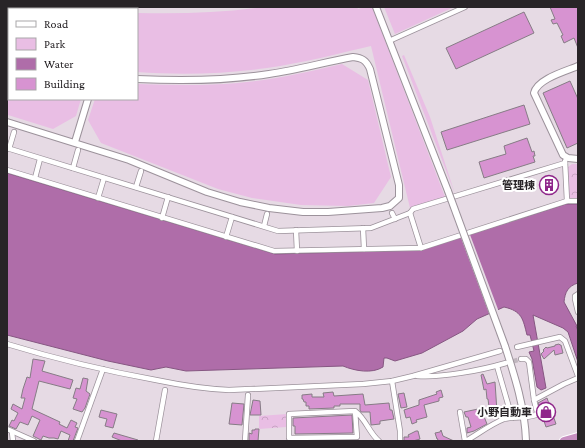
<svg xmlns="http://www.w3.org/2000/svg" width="585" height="448" viewBox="0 0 585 448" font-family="'Crimson Pro','Noto Sans JP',serif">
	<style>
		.green { fill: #e9bee4 }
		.park { fill: url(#park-crowns) }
		.water { fill: #af6da9; stroke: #865782 }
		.pier { fill: #e6dae4 }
		.building { fill: #d793d1; stroke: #867c85 }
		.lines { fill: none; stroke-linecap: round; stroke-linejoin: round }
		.street-tunnel { stroke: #c0b6be; stroke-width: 4.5; stroke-dasharray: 4.5 2; stroke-linecap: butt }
		.street-casing { stroke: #9c929b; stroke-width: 6 }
		.secondary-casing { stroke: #9c929b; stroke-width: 8 }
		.highway-casing { stroke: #fff; stroke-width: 10 }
		.street { stroke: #fff; stroke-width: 4.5 }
		.secondary { stroke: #fff; stroke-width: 6 }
		.highway { stroke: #c78fc1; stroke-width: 8 }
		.secondary-bridge-casing { stroke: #9c929b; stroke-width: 8; stroke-linecap: butt }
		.secondary-bridge { stroke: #fff; stroke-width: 6 }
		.labels { text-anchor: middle; stroke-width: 4; stroke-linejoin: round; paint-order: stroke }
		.poi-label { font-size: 11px; font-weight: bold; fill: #282427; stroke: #fff; text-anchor: end }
	</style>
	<defs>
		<pattern id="park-crowns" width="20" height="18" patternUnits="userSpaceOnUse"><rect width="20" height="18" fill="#e9bee4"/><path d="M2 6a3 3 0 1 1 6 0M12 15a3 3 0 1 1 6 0" fill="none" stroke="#c8a3c4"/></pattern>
	</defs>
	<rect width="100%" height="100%" fill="#e6dae4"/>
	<g class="green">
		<path d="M264 7H357L358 9 364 7H372L445 197 410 208 371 46C337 54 302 63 267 68 224 74 181 75 137 72V13C180 14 222 13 264 7Z"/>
		<path d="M384 7H454L395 34Z"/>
		<path d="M9 52V99H81L76 116 53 129 8 115 7 58Z"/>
		<path d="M404 55 430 117 455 194 402 56Z"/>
		<path d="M342 64 368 80 391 177 374 203 348 206 301 205 252 198 218 189 101 143 88 120 95 99H137V84C171 85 204 86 238 83 273 80 308 72 342 64Z"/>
	</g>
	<g class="park">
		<path d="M572 164H578V198H569L568 167Z"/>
		<path d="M287 414 286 427 259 429V416Z"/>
	</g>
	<path class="water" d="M7 173 275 254 420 250 566 204H578V283C568 286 565 292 564 302L577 326H576L578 331V362L568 332 563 328 533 315 546 388 541 390 537 387 532 359 529 352 534 351 530 335H527C523 319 522 311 504 307L477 319 463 331 422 353 395 361 387 358H384L383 367C372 374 355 371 343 366L186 371 166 367 151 370 108 361 7 335Z"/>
	<path class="pier" d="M469 232 499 312 490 316 460 235Z"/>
	<g class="building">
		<path d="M550 7H578V48L574 38 564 43 561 36 563 35 557 23 553 24 551 20 555 19Z"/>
		<path d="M524 12 534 33 456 69 446 48Z"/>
		<path d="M570 81 578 99V143L567 148 543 93Z"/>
		<path d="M524 105 530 124 447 150 441 132Z"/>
		<path d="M527 138 532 152 534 151 535 156H533L535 162 484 178 479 162 506 154 504 146Z"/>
		<path d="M559 344 560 345H561L563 353 555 355 554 350 544 359 541 354 544 351 543 350 546 347 547 348 555 346V345Z"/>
		<path d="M33 359 45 361 42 371 73 380 70 389 39 381 32 409 60 422 59 424 67 428 71 420 77 423 75 427 78 428 73 441H68L70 435 61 431 58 439 54 438H49L43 436 41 440 33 436 40 420 32 416 28 425 20 422 16 429 9 426 12 420 14 421 18 413 11 409 13 404 22 409 25 398H21L23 389 27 377 30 378Z"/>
		<path d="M483 374 487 384 495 382 497 412 495 413V415H490L488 399H487L486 389 484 390 481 375Z"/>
		<path d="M83 378 88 379 86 391 90 394 85 408 82 412 73 409 77 399 73 398 76 388 80 389Z"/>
		<path d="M441 390 443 397 439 398V401L424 405 427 417 416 420 417 422 412 424 410 417 406 418 404 410 419 405V400L437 394 436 392Z"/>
		<path d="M333 392 334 396 363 394 365 405 389 403 390 410H392L394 419 380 421V424L371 425 370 412H361L360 410V404H340V406H334V408L309 409V406H306V402H304L303 399H302V395L312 394V397H324L323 393Z"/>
		<path d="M404 393 407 407 401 408 398 394Z"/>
		<path d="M547 398 556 424 546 427 538 403Z"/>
		<path d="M253 400 260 401 261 415H250Z"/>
		<path d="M232 403 244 404 242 425 229 424Z"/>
		<path d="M478 409 480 415 483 414 487 424 474 431 467 433V428L471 427 468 417H466L464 412Z"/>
		<path d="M101 410 117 414 113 428 105 426 107 419 99 417Z"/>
		<path d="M352 415 353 433 295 434V426H293V418Z"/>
		<path d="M255 429H259L258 441H249V433L252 434V430H255Z"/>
		<path d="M441 430 443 436 454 441H437L438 439H437L435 433 440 432Z"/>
		<path d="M416 431H418L420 439 413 441H404V437H409L408 435Z"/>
		<path d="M114 433 138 440 137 441H122L112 437Z"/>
	</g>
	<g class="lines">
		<path class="street-tunnel" d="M507 363 521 359"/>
		<g class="street-casing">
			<g id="street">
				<path d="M389 41 465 7"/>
				<path d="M7 148 278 231 371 228 410 213 413 209 565 163"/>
				<path d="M9 149 14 132"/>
				<path d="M565 161 567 201"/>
				<path d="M73 168 78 150"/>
				<path d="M7 170 274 251 421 248 567 201H578"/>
				<path d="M35 178 40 159"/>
				<path d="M136 187 141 171"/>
				<path d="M98 198 104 178"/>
				<path d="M392 213 395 219"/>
				<path d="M410 213 421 248"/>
				<path d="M162 218 168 197"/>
				<path d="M264 226 267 214"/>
				<path d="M363 228 364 249"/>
				<path d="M296 230 297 251"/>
				<path d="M226 237 232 217"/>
				<path d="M578 294 575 296V299L578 312"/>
				<path d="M7 344C56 359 106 371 156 380 180 385 204 389 229 390L363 384 392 381 413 376 500 351"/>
				<path d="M517 347 560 337 565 341 578 376"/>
				<path d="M521 359H526L529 362 534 400"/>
				<path d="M497 366 512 418"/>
				<path d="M417 376C441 378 482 370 506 363"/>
				<path d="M392 381 400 431V441"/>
				<path d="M355 411 357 437 289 438V414L355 411C366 419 369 433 379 441"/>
				<path d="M460 412 465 441"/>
				<path d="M7 429 34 441"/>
				<path d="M12 432 13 441"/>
				<path d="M77 441 103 369"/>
				<path d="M156 441 165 390"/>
				<path d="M245 441 248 395"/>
				<path d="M466 441C478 434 491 424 504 419 514 416 524 419 536 415L537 412 534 400 564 384 578 378"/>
			</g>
		</g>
		<g class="secondary-casing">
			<g id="secondary">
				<path d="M376 7 448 191"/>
				<path d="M18 9 19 7"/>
				<path d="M7 34 9 30"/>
				<path d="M578 66C566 71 537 79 534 93L563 155 568 158 578 159"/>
				<path d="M7 122 129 160 207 192 240 202 269 208 303 212H328L382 208 390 206 399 198V185L370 69C366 60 362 58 353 57 325 62 297 70 269 74 225 81 181 81 137 79"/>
				<path d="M75 142 88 99"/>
				<path d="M505 346C515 377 525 408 526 441"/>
			</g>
		</g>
		<g class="highway-casing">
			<path id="highway" d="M564 441 578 437"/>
		</g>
		<use href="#street" class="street"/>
		<use href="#secondary" class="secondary"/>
		<use href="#highway" class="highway"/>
		<g class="secondary-bridge-casing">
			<path id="secondary-bridge" d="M448 191 505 346"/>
		</g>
		<use href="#secondary-bridge" class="secondary-bridge"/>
	</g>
	<defs>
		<g id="building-ring" transform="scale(1)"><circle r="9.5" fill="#fff" stroke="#8f268a" stroke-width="1.5"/><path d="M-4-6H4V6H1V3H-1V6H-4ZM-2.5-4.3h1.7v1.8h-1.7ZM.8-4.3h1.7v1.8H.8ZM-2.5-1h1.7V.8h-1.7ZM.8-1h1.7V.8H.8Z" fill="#8f268a"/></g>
		<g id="shop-ring" transform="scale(1)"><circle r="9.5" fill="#fff" stroke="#8f268a" stroke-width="1.5"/><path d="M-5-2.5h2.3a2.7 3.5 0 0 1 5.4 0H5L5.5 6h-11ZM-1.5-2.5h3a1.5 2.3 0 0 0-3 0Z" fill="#8f268a"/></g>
	</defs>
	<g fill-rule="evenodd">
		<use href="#building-ring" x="549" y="185"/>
		<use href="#shop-ring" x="546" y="412"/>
	</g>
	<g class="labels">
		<g class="poi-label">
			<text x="535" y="189">管理棟</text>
			<text x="532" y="416">小野自動車</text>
		</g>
	</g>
	<rect width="585" height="448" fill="none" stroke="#282427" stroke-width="16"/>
	<rect x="8" y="8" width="130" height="92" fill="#ffffff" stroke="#a9a7a9"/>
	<rect x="16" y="21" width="20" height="6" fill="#ffffff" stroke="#a9a7a9"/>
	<text x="44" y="28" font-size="12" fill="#282427">Road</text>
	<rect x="16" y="38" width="20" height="12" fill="#e9bee4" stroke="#a9a7a9"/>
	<text x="44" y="48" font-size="12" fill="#282427">Park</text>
	<rect x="16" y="58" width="20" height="12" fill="#af6da9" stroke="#a9a7a9"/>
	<text x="44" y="68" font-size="12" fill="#282427">Water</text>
	<rect x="16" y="78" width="20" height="12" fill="#d793d1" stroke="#a9a7a9"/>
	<text x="44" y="88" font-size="12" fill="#282427">Building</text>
</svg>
